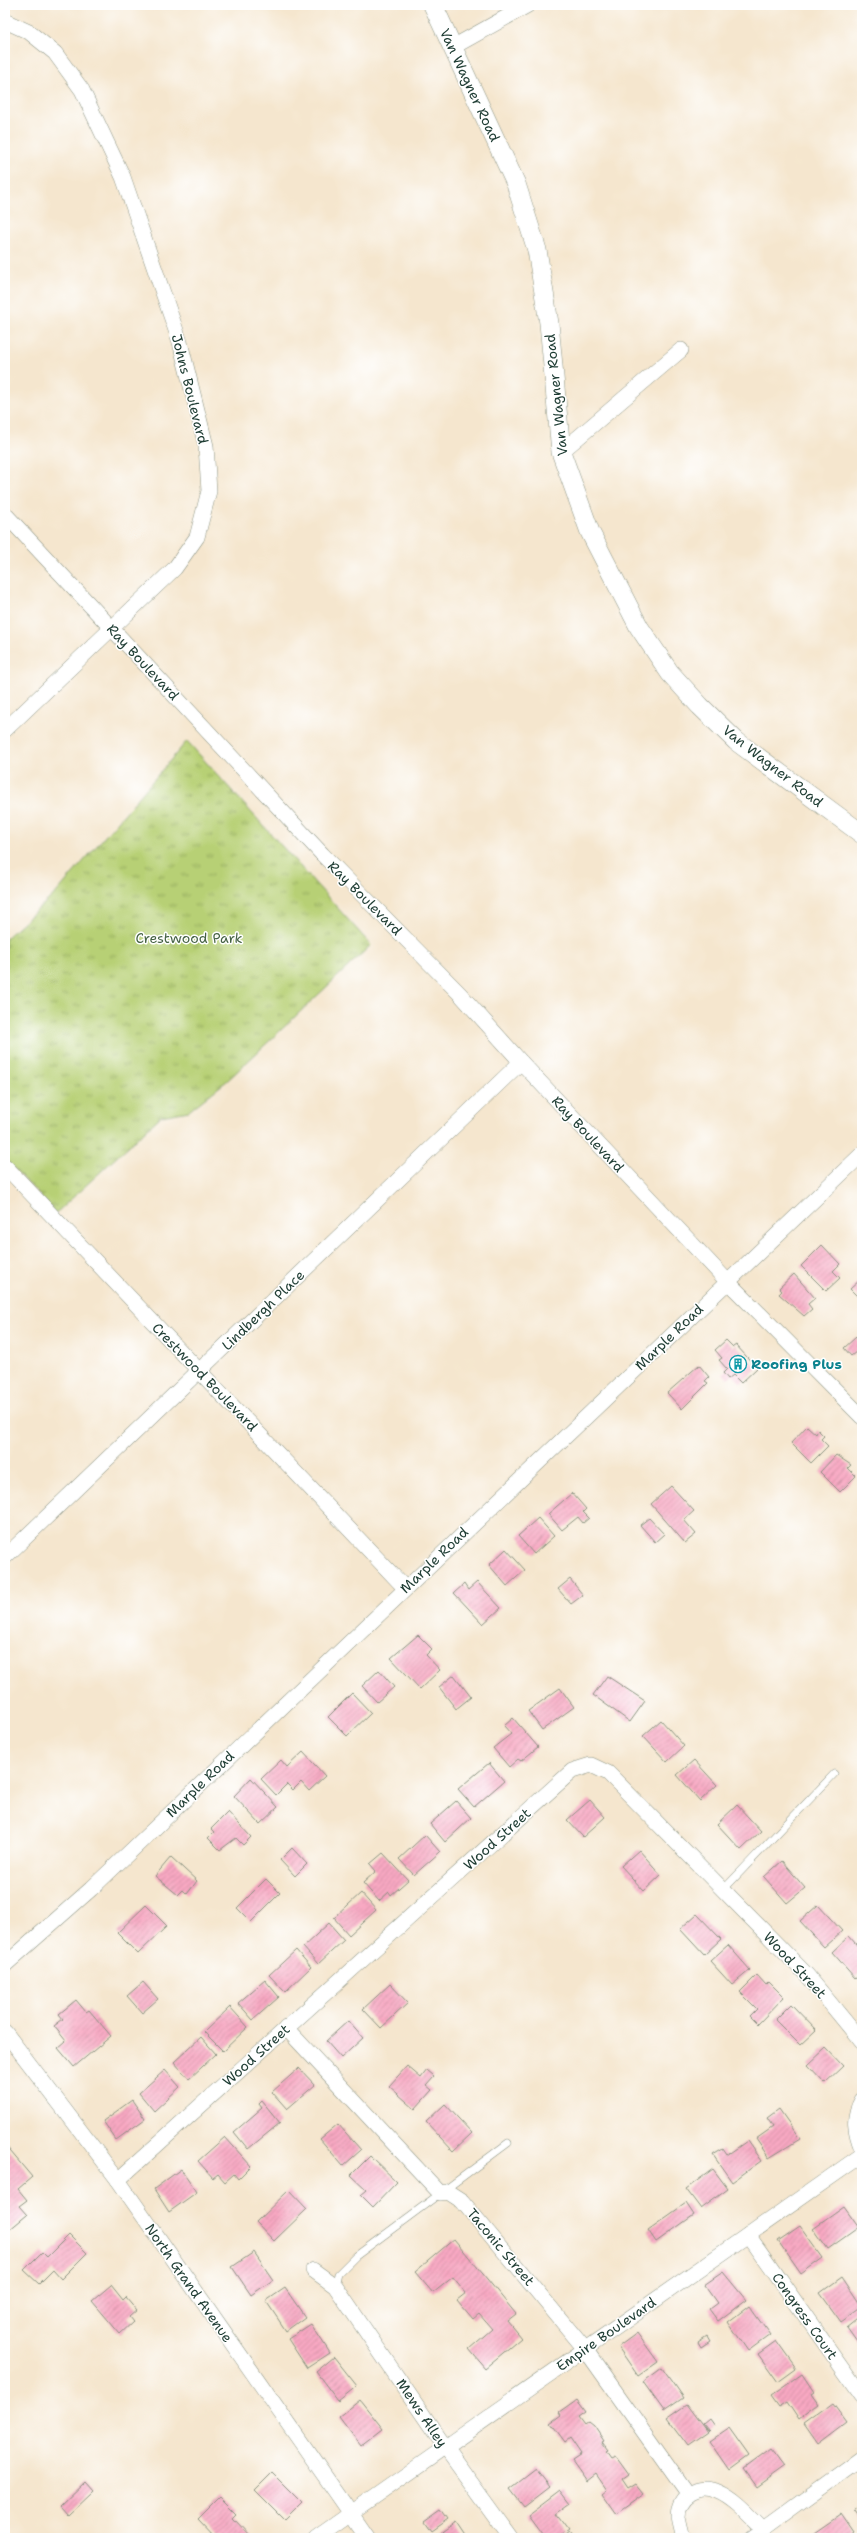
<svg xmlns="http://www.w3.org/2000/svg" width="867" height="2543" viewBox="0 0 867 2543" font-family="'Shantell Sans',sans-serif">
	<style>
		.park { fill: url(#park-tufts); stroke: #6b8654 }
		.building { fill: url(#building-hatch) }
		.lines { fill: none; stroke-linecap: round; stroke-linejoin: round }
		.service-casing { stroke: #8a9281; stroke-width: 8 }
		.minor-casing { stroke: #8a9281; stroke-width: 16 }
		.tertiary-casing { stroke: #8a9281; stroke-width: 20 }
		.service { stroke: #fff; stroke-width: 7 }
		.minor { stroke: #fff; stroke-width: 15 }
		.tertiary { stroke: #fff; stroke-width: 19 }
		.labels { text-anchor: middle; stroke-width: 3; stroke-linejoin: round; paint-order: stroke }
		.street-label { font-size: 14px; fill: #1f3d34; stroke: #fff }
		.park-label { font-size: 14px; fill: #456244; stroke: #fff }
		.culture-label { font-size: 14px; font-weight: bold; fill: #0d838f; stroke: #fff; text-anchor: start }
	</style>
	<defs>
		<pattern id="park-tufts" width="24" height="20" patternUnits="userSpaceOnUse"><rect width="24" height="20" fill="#b7d075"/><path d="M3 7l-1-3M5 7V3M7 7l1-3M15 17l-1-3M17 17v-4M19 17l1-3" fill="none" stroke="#94aa61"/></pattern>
		<pattern id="building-hatch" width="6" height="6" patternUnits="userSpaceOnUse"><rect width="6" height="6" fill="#f8a8c2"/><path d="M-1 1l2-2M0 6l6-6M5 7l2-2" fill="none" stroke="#c88a9e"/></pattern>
	</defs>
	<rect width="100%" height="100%" fill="#fff"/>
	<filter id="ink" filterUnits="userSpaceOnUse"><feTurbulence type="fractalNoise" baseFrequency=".025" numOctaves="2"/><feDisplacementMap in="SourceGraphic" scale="8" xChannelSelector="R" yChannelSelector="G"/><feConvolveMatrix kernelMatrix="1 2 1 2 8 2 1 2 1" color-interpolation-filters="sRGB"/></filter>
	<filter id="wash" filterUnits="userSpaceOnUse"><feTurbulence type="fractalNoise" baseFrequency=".012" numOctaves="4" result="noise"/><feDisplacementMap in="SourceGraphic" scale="16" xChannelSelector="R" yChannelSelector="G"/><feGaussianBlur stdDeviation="0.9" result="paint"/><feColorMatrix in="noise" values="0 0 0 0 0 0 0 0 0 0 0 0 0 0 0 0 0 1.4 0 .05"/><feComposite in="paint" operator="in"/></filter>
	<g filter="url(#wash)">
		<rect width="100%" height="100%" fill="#f5e6ce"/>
		<path class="park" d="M187 741 371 945 228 1080 189 1111 161 1116 56 1213 5 1159V939L57 892Z"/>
		<g id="blocks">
			<g class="building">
				<path d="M822 1245 840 1264 833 1271 840 1278 826 1291 801 1266Z"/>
				<path d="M794 1274 815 1298 808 1304 812 1309 804 1316 779 1294 782 1291 779 1288Z"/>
				<path d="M860 1280 862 1282V1301L850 1289Z"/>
				<path d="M856 1337 862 1347 851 1356 844 1348Z"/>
				<path d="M726 1340 733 1347 736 1345 757 1368 741 1383 733 1375 728 1379 723 1373 727 1369 719 1360 722 1358 715 1350Z"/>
				<path d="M699 1365 709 1377 705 1381 708 1383 682 1409 667 1393Z"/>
				<path d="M807 1426 816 1434 818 1430 824 1436 821 1439 828 1446 811 1463 791 1443Z"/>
				<path d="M836 1455 851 1465 848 1468 856 1476 840 1492 820 1472Z"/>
				<path d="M671 1486 694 1511 684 1520 696 1534 685 1543 651 1504Z"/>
				<path d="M572 1493 586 1509 583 1512 589 1518 583 1523 578 1517 562 1530 548 1514Z"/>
				<path d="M538 1518 554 1536 534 1554 518 1536Z"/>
				<path d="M649 1518 664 1534 655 1542 640 1525Z"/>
				<path d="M506 1549 525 1570 507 1586 489 1565Z"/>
				<path d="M570 1579 583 1595 571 1604 558 1589Z"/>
				<path d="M477 1582 501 1608 483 1624 454 1593 464 1584 468 1590Z"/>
				<path d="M418 1635 432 1649 426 1655 440 1670 420 1689 391 1658Z"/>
				<path d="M379 1670 394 1687 377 1702 362 1686Z"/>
				<path d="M454 1675 471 1697 456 1709 439 1687Z"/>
				<path d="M607 1676 645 1701 630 1722 593 1695Z"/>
				<path d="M560 1688 574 1707 542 1730 528 1711Z"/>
				<path d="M352 1693 371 1713 347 1736 328 1717Z"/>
				<path d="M513 1718 538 1747 521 1761 518 1759 509 1767 493 1748 511 1734 504 1726Z"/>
				<path d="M661 1720 684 1746 667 1762 643 1736Z"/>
				<path d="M303 1752 325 1776 309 1791 301 1782 293 1790 287 1784 276 1795 261 1779 281 1760 287 1767Z"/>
				<path d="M694 1760 717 1785 700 1801 677 1775Z"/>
				<path d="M489 1763 504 1781 474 1807 458 1789Z"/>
				<path d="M251 1778 278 1807 260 1824 234 1796Z"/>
				<path d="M590 1800 605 1817 583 1837 567 1820Z"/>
				<path d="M456 1801 471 1818 445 1842 430 1824Z"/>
				<path d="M737 1805 761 1831 741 1850 717 1824Z"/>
				<path d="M228 1812 251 1837 243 1845 236 1838 220 1850 208 1838 214 1832 211 1829Z"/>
				<path d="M425 1835 440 1852 414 1875 399 1859Z"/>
				<path d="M292 1848 307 1864 295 1876 280 1860Z"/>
				<path d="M639 1850 661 1875 644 1891 621 1866Z"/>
				<path d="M383 1853 408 1880 391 1895 389 1892 379 1901 363 1883 376 1871 370 1864Z"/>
				<path d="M171 1857 197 1881 187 1894 183 1890 178 1895 155 1876Z"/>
				<path d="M782 1861 805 1888 787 1903 764 1877Z"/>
				<path d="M266 1879 280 1893 251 1922 237 1908Z"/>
				<path d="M361 1893 376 1910 349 1935 334 1918Z"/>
				<path d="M146 1905 167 1926 138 1954 117 1933Z"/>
				<path d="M818 1905 842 1931 824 1947 800 1921Z"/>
				<path d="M697 1914 721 1939 704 1955 680 1929Z"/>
				<path d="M329 1923 344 1940 318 1964 303 1947Z"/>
				<path d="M849 1936 862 1951V1971L855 1978 832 1952Z"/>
				<path d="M728 1945 750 1970 732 1985 710 1961Z"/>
				<path d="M296 1950 311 1967 285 1992 269 1975Z"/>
				<path d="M757 1975 766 1985 769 1982 784 1997 758 2024 750 2016 757 2009 740 1992Z"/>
				<path d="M265 1980 279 1997 253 2020 238 2003Z"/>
				<path d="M143 1982 158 1999 142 2013 127 1996Z"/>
				<path d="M390 1984 408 2003 381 2028 363 2009Z"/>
				<path d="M76 2000 86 2012 89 2010 111 2036 74 2067 58 2048 66 2041 54 2026 63 2019 59 2014Z"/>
				<path d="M791 2004 816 2030 800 2045 775 2020Z"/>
				<path d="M230 2007 248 2027 223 2051 204 2032Z"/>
				<path d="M348 2021 363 2038 341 2058 326 2041Z"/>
				<path d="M201 2037 216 2054 189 2079 174 2062Z"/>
				<path d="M826 2048 843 2066 825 2083 808 2065Z"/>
				<path d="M407 2066 421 2078 427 2070 434 2076 426 2085 432 2090 415 2109 389 2086Z"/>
				<path d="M299 2068 315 2085 287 2109 272 2092Z"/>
				<path d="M165 2070 180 2087 154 2111 139 2093Z"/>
				<path d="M132 2100 145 2119 116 2140 103 2121Z"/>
				<path d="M262 2101 280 2123 248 2149 234 2132 262 2108 259 2104Z"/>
				<path d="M445 2104 472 2133 453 2151 426 2122Z"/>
				<path d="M779 2109 800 2139 769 2158 756 2139 773 2127 767 2118Z"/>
				<path d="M338 2124 361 2150 343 2166 320 2139Z"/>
				<path d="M225 2137 251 2166 238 2179 234 2174 225 2182 218 2174 213 2178 198 2161Z"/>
				<path d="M747 2141 761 2161 732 2182 713 2155 723 2149 727 2155Z"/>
				<path d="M5 2145 32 2177 18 2189 27 2200 19 2206 27 2215 9 2230 5 2225Z"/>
				<path d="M370 2156 397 2182 373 2207 361 2195 367 2190 351 2175Z"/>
				<path d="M181 2169 197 2192 169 2212 154 2189Z"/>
				<path d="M713 2169 728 2189 701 2209 686 2189Z"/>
				<path d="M289 2190 307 2209 274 2241 256 2222Z"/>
				<path d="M686 2203 694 2215 656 2242 648 2230Z"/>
				<path d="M844 2206 859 2227 828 2249 813 2228Z"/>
				<path d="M800 2226 823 2258 801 2274 778 2241Z"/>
				<path d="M69 2235 87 2253 61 2279 53 2270 39 2284 24 2270 42 2252 47 2257Z"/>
				<path d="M454 2239 516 2314 507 2321 521 2338 485 2368 469 2349 492 2329 479 2314 473 2319 457 2300 466 2293 453 2277 433 2293 415 2272Z"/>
				<path d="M254 2252 273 2280 251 2295 232 2267Z"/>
				<path d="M723 2272 746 2300 718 2321 709 2309 717 2303 704 2285Z"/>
				<path d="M842 2277 862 2307 841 2322 820 2293Z"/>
				<path d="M111 2285 123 2300 126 2297 137 2310 129 2317 133 2322 120 2334 92 2301Z"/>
				<path d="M285 2288 305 2317 286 2331 266 2301Z"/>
				<path d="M749 2306 770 2335 748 2351 728 2322Z"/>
				<path d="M862 2316V2349L847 2328Z"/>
				<path d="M311 2324 330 2353 307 2368 288 2339Z"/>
				<path d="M637 2333 658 2362 638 2376 618 2347Z"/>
				<path d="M707 2336 710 2341 701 2347 698 2342Z"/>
				<path d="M776 2341 796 2369 778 2382 758 2354Z"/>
				<path d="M334 2357 357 2386 338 2401 316 2372Z"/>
				<path d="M662 2368 683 2398 664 2411 643 2382Z"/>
				<path d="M802 2374 814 2392 811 2394 819 2405 799 2420 787 2402 779 2407 771 2396Z"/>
				<path d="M360 2400 383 2429 361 2446 339 2417Z"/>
				<path d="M577 2400 586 2412 579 2417 585 2425 589 2422 594 2426 604 2441 602 2442 609 2451 607 2452 612 2459 616 2457 629 2475 622 2480 628 2489 636 2484 644 2494 616 2514 602 2494 607 2490 596 2474 587 2481 572 2460 581 2454 570 2438 565 2442 551 2423 562 2415 560 2412Z"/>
				<path d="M687 2404 708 2432 688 2446 667 2418Z"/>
				<path d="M833 2404 847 2423 818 2445 804 2425Z"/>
				<path d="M709 2419 714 2426 709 2431 703 2424Z"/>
				<path d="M729 2428 749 2456 730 2470 710 2441Z"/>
				<path d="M772 2448 786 2466 757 2487 744 2469Z"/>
				<path d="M536 2469 550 2487 524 2507 510 2489Z"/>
				<path d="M272 2473 302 2503 285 2520 255 2490Z"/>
				<path d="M85 2481 93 2490 68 2514 60 2505Z"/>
				<path d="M561 2490 571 2503 556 2514 568 2530 557 2538H545L528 2515Z"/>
				<path d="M220 2497 237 2514 233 2518 252 2538H216L198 2519Z"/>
				<path d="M862 2506V2522L855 2512Z"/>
				<path d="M441 2509 448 2519 431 2531 424 2521Z"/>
				<path d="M841 2514 854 2533 848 2538H814L812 2534Z"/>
				<path d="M455 2523 465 2538H436L435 2537Z"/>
				<path d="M569 2533 573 2538H562Z"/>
			</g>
		</g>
	</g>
	<g filter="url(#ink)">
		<use href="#blocks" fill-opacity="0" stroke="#8a9281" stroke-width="1"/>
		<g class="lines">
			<g class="service-casing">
				<g id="service">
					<path d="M723 1890 834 1774"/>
					<path d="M335 2286 338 2274 356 2256 508 2143"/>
				</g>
			</g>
			<g class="minor-casing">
				<g id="minor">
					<path d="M5 21 29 32 55 53 82 90 123 177 180 342 206 446 209 491 197 537 175 568 5 730"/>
					<path d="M453 47 528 5"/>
					<path d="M561 452 681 350"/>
					<path d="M5 514 323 855 460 994 521 1062 727 1281 862 1417"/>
					<path d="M5 1166 405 1588"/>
					<path d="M5 1557 521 1062"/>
					<path d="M5 1965 91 1889 862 1154"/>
					<path d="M286 2028 440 2193 448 2192 462 2201 585 2349 688 2494"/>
					<path d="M5 2032 118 2180 368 2538"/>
					<path d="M862 2100C852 2117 855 2132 862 2149"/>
					<path d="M118 2180 572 1771 591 1765 608 1773 807 1975 862 2042"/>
					<path d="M748 2235 862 2396"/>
					<path d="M313 2270 335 2286 445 2447 511 2538"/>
					<path d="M316 2538 862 2155"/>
					<path d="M683 2538C681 2531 679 2523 678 2517 678 2496 699 2483 718 2492 735 2499 750 2516 763 2529"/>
					<path d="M751 2538 862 2457"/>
				</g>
			</g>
			<g class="tertiary-casing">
				<path id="tertiary" d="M433 5 516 184 537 250 549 323 561 452 590 532 639 627 670 673 700 706 736 741 862 834"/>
			</g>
			<use href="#service" class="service"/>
			<use href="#minor" class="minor"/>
			<use href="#tertiary" class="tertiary"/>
		</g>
	</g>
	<defs>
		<g id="building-ring" transform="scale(0.9)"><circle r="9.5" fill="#fff" stroke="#0f9aa8" stroke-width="1.5"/><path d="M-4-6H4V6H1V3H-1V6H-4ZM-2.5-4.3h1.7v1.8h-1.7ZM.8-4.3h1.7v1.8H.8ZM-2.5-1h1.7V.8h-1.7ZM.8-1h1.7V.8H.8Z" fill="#0f9aa8"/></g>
	</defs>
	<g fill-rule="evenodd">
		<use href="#building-ring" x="738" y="1364"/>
	</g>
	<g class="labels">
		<g class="street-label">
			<text transform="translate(470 85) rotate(65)" y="5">Van Wagner Road</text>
			<text transform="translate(190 389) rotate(76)" y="5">Johns Boulevard</text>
			<text transform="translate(556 395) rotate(-96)" y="5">Van Wagner Road</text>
			<text transform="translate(143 662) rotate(47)" y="5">Ray Boulevard</text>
			<text transform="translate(773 766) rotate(38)" y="5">Van Wagner Road</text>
			<text transform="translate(365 898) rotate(45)" y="5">Ray Boulevard</text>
			<text transform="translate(588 1134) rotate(47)" y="5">Ray Boulevard</text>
			<text transform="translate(263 1310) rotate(-44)" y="5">Lindbergh Place</text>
			<text transform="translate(669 1337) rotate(-44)" y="5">Marple Road</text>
			<text transform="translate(205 1377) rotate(46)" y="5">Crestwood Boulevard</text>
			<text transform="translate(434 1560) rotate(-44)" y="5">Marple Road</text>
			<text transform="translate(200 1784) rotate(-44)" y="5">Marple Road</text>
			<text transform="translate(497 1839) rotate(-42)" y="5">Wood Street</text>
			<text transform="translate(795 1965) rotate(47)" y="5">Wood Street</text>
			<text transform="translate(256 2055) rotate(-42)" y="5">Wood Street</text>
			<text transform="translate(501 2247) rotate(50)" y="5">Taconic Street</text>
			<text transform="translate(189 2283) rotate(55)" y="5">North Grand Avenue</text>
			<text transform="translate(805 2316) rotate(55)" y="5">Congress Court</text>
			<text transform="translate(606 2334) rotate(-35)" y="5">Empire Boulevard</text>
			<text transform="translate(422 2413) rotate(56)" y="5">Mews Alley</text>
		</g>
		<g class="park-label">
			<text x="189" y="943">Crestwood Park</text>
		</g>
		<g class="culture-label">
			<text x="751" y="1369">Roofing Plus</text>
		</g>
	</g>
	<rect width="867" height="2543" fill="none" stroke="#fff" stroke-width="20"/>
</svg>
